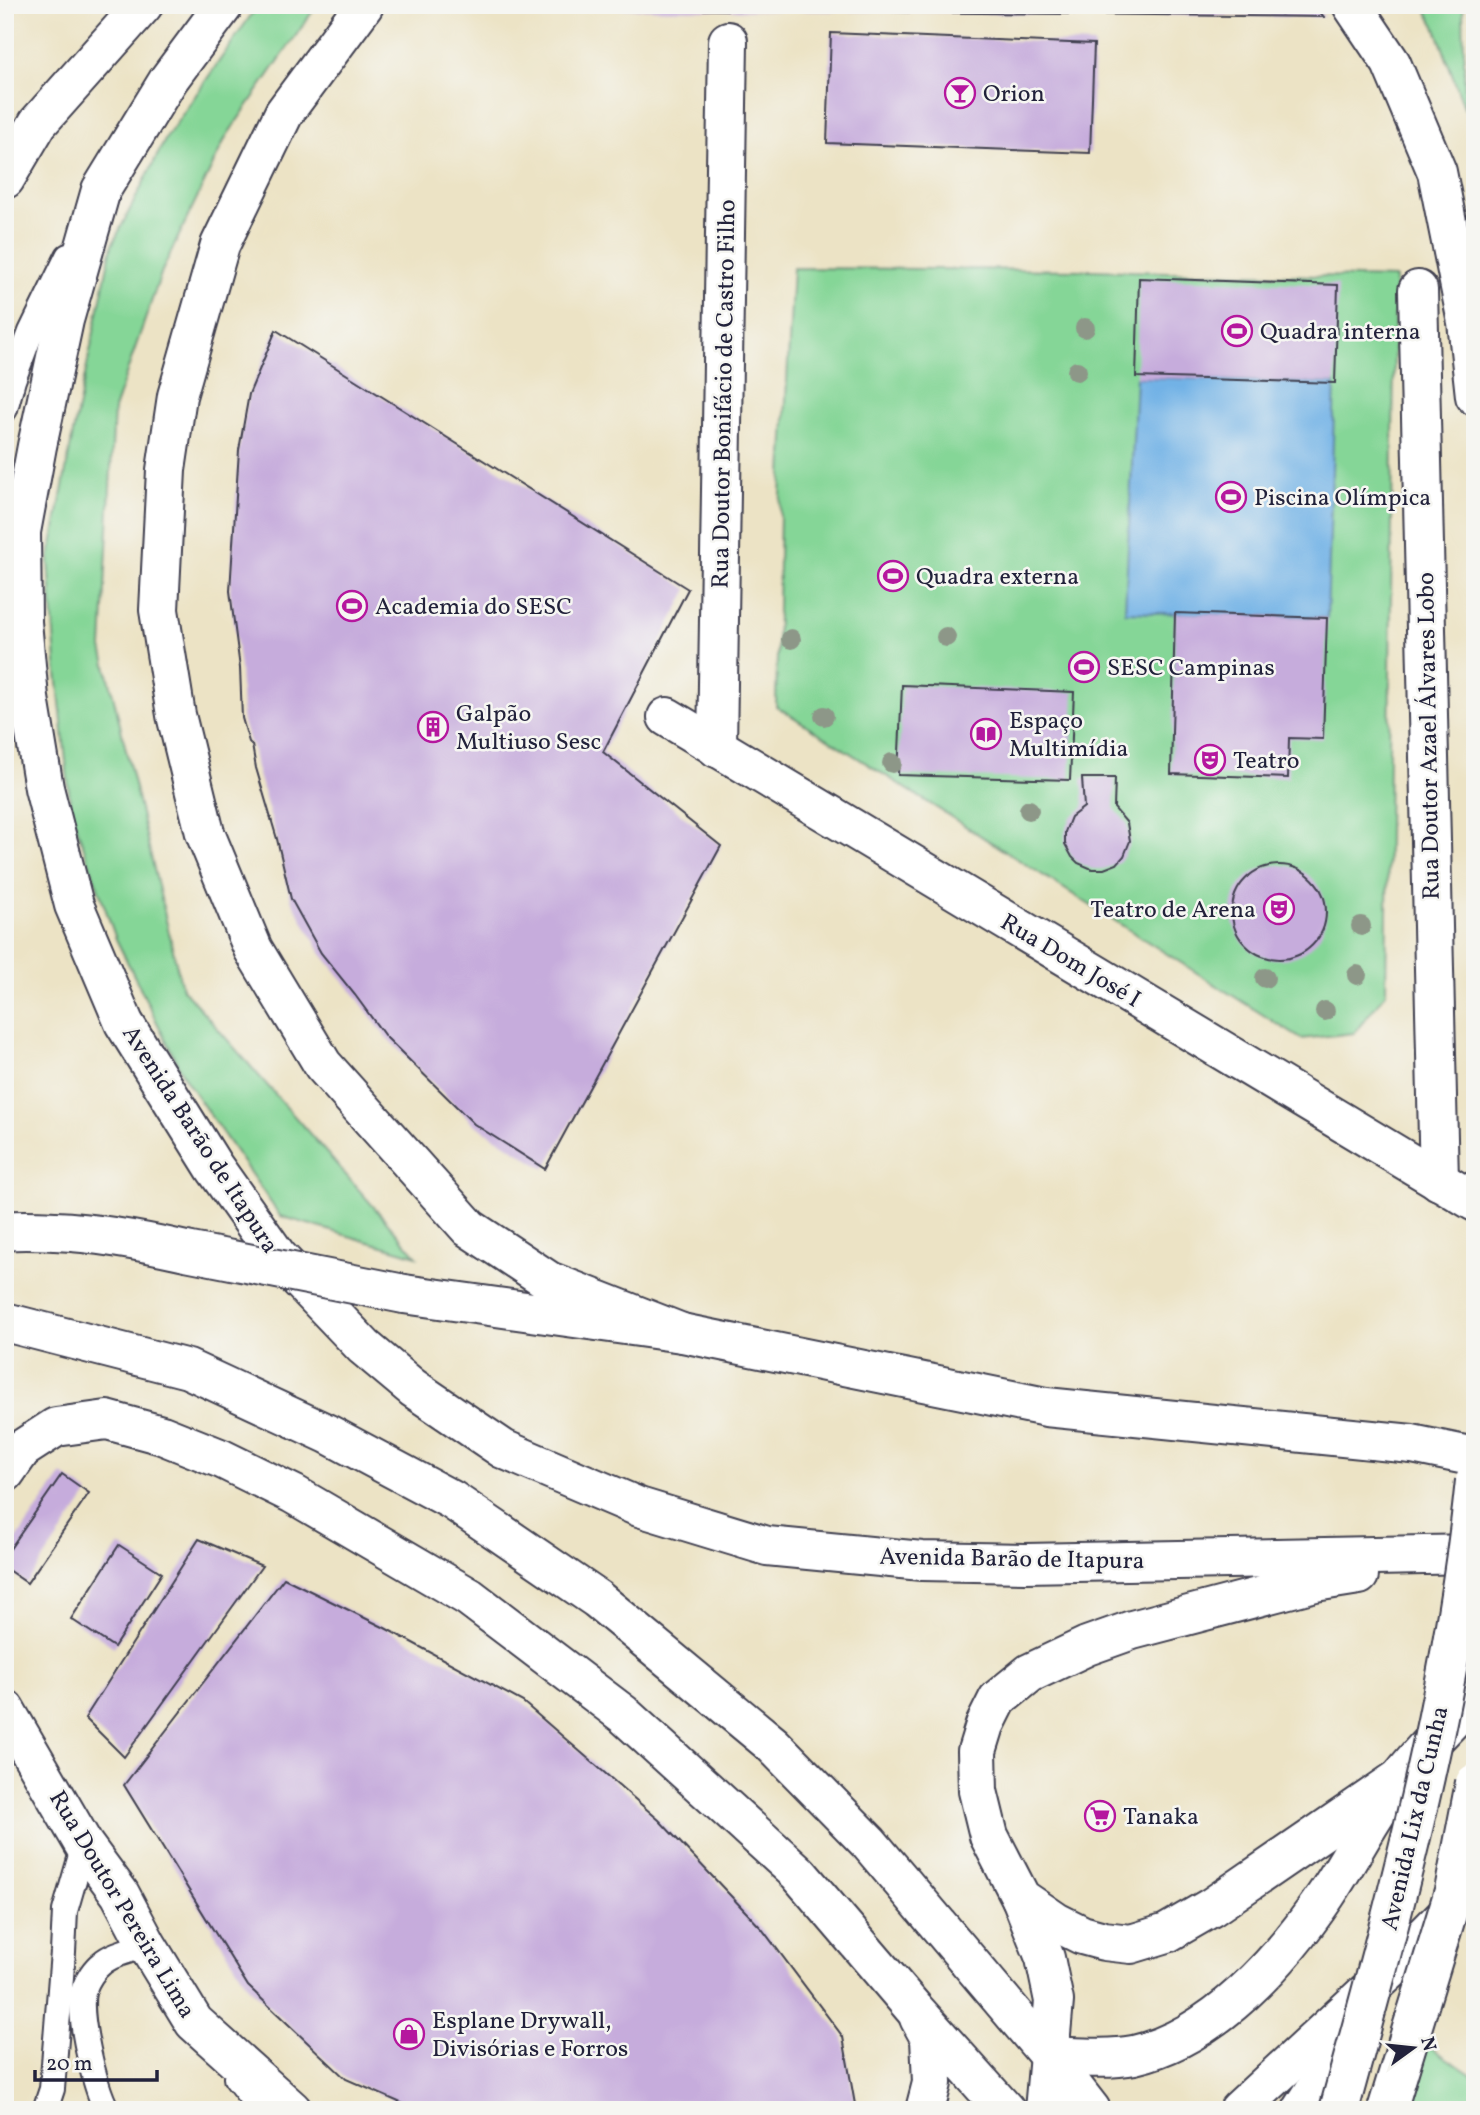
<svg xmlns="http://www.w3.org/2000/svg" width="1480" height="2115" viewBox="0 0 1480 2115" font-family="Vollkorn,serif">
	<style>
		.green { fill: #85d697; stroke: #547c69; stroke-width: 2 }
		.water { fill: #72b2e6; stroke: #4a6a90; stroke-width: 2 }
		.building { fill: #c6acdc }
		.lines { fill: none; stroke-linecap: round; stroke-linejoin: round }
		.lane-casing { stroke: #403f50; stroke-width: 28 }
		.street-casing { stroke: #403f50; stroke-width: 42 }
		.secondary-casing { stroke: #403f50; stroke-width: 42 }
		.primary-casing { stroke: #403f50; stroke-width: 42 }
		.highway-casing { stroke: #403f50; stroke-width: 42 }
		.lane { stroke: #fff; stroke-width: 24 }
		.street { stroke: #fff; stroke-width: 38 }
		.secondary { stroke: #fff; stroke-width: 38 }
		.primary { stroke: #fff; stroke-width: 38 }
		.highway { stroke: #fff; stroke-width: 38 }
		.primary-bridge-casing { stroke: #403f50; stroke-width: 42; stroke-linecap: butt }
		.highway-bridge-casing { stroke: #403f50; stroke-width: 42; stroke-linecap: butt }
		.primary-bridge { stroke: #fff; stroke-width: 38 }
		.highway-bridge { stroke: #fff; stroke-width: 38 }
		.tree { fill: #8d9788 }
		.labels { text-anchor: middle; stroke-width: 5; stroke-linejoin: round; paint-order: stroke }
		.poi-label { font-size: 24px; fill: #22223b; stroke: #f6f6f2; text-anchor: start }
		.street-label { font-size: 24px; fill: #22223b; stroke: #f6f6f2 }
	</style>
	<rect width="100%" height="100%" fill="#f6f6f2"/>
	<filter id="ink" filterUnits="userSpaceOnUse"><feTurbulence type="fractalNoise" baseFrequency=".0143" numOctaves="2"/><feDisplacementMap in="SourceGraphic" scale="14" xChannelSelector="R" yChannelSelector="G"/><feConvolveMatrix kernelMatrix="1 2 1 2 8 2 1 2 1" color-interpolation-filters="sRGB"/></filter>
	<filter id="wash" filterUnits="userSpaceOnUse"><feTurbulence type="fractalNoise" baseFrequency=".00686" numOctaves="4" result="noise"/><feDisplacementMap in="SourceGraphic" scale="28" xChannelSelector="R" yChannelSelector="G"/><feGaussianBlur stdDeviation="1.57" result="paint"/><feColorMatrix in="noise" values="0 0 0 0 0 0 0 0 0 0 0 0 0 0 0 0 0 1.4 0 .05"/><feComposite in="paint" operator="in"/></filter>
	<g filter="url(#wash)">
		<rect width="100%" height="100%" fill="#ece3c5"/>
		<g class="green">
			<path d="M258 5H317L226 137 162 271 114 409 102 648 182 988 417 1256 280 1216 185 1079 116 939 71 811 56 663 49 561 73 433 112 245 166 138Z"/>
			<path d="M1423 5H1463L1465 110 1435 26Z"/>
			<path d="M793 268 1091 270 1395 278 1386 993 1354 1033 1301 1039 776 706 780 513Z"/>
			<path d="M1427 2045 1475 2077V2110H1403Z"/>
		</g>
		<path class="water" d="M1136 377 1335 383 1327 618 1125 612Z"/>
		<g id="blocks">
			<g class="building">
				<path d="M549 5H1314L1324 17 549 8Z"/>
				<path d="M831 33 1094 44 1090 153 827 143Z"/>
				<path d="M1139 278 1338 285 1335 383 1136 377Z"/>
				<path d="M276 330 688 589 603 752 721 846 545 1169 474 1124 385 1036 355 995 321 953 291 899 277 839 256 768 252 745 249 742 242 718 240 668 230 591 239 450 249 394Z"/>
				<path d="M1175 613 1327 618 1323 739 1289 738 1288 778 1171 774Z"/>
				<path d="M902 685 1074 692 1070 780 898 775Z"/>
				<path d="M1082 778H1115L1114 808 1127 823 1130 841 1124 856 1117 864 1104 869H1092L1078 863 1072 857 1065 844V832L1071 817 1084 807Z"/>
				<circle cx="1279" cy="912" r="47"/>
				<path d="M62 1474 89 1493 27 1583 5 1568V1556Z"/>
				<path d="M199 1539 262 1566 124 1757 85 1718Z"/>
				<path d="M119 1545 162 1573 114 1647 71 1619Z"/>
				<path d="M284 1578 385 1628 523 1702 659 1820 762 1929 843 2037 856 2110H417L346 2079 248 1986 124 1785Z"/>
			</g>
		</g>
	</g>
	<g filter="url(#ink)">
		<use href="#blocks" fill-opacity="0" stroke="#403f50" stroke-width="2"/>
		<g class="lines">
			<g class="lane-casing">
				<g id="lane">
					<path d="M5 409 13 380 31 332 68 256"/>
					<path d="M236 2078 261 2110"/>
					<path d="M45 2110 52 2089 63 1952 65 1911 84 1845"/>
					<path d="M107 2110C95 2088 76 2012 84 1989 87 1980 94 1969 102 1963 113 1953 133 1950 147 1945"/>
				</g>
			</g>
			<g class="street-casing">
				<g id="street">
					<path d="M1418 290 1439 1181"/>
					<path d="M667 717 1475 1202"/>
					<path d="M717 748 728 41"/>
				</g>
			</g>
			<g class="secondary-casing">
				<g id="secondary">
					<path d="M5 179 38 123 143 5"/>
					<path d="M5 1322 188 1369 328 1434 452 1500 597 1599 773 1745 869 1843 1049 2056 1091 2110"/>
					<path d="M5 1473 22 1449 56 1427 107 1420 162 1435 222 1459 293 1494 469 1597 623 1714 798 1873 915 2010 1005 2110"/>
					<path d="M5 1709 84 1845 120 1894 147 1945 194 2022 292 2110"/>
					<path d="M1021 1898 1045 1958 1054 2001 1044 2110"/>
					<path d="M919 2018 930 2038 932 2083 925 2110"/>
					<path d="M1049 2056C1077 2057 1107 2060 1134 2055 1214 2037 1282 1960 1326 1895 1351 1858 1373 1813 1400 1778 1422 1749 1450 1723 1475 1696"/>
					<path d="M1239 2110 1396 1965 1456 1904"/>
					<path d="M1302 2110 1360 2021"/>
				</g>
			</g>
			<g class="primary-casing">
				<g id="primary">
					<path d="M224 5 169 79 101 190 64 320 37 446 21 532 22 622 29 698 44 788 74 905 124 1023 214 1167 277 1256 364 1347 413 1388 503 1449 639 1507 767 1546 922 1561 1026 1563 1475 1554"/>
					<path d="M364 5 284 113 220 245 177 396 166 470 159 610 176 715 205 833 253 949 323 1065 469 1228 549 1281 682 1333"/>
					<path d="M5 1231C22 1229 38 1230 55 1231 100 1233 142 1241 186 1251"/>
					<path d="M404 1294 682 1333 1046 1407 1412 1444 1475 1457"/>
					<path d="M1359 1575 1315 1582 1132 1630 1087 1646 1030 1673 998 1699 985 1725 977 1751 978 1791 989 1836 1021 1898 1056 1922 1082 1935 1104 1941 1131 1944 1167 1933 1212 1907 1400 1778"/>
				</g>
			</g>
			<g class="highway-casing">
				<path id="highway" d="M1352 5 1391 63 1437 172 1467 322 1475 396"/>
			</g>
			<use href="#lane" class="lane"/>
			<use href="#street" class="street"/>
			<use href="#secondary" class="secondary"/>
			<use href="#primary" class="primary"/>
			<use href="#highway" class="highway"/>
			<g class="primary-bridge-casing">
				<path id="primary-bridge" d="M186 1251 404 1294"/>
			</g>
			<g class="highway-bridge-casing">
				<g id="highway-bridge">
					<path d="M1339 2110C1396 1903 1453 1695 1475 1481"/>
					<path d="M1387 2110 1454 1891 1475 1783"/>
				</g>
			</g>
			<use href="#primary-bridge" class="primary-bridge"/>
			<use href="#highway-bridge" class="highway-bridge"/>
		</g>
		<g class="tree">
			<circle cx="1085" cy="328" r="10"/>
			<circle cx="1077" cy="371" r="10"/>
			<circle cx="946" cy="637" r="10"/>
			<circle cx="791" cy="639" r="10"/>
			<circle cx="824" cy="716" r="10"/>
			<circle cx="892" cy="763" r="10"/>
			<circle cx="1029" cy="810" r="10"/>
			<circle cx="1361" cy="926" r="10"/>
			<circle cx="1357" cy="975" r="10"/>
			<circle cx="1265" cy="978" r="10"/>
			<circle cx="1325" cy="1011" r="10"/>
		</g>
	</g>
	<defs>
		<g id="bar-ring" transform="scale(1.575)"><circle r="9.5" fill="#f6f6f2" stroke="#b5179e" stroke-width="1.5"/><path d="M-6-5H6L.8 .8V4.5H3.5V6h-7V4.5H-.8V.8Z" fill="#b5179e"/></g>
		<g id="stadium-ring" transform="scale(1.575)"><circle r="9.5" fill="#f6f6f2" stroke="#b5179e" stroke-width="1.5"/><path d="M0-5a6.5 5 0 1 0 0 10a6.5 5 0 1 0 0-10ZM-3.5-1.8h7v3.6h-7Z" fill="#b5179e"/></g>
		<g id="building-ring" transform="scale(1.575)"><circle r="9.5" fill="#f6f6f2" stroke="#b5179e" stroke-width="1.5"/><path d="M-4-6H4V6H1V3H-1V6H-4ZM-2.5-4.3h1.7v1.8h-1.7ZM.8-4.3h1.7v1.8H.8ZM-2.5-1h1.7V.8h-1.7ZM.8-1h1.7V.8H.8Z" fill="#b5179e"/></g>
		<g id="library-ring" transform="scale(1.575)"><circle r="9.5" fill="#f6f6f2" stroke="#b5179e" stroke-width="1.5"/><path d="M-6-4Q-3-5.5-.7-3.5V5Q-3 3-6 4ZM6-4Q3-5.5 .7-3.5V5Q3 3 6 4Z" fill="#b5179e"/></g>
		<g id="theatre-ring" transform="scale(1.575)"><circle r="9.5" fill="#f6f6f2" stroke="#b5179e" stroke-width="1.5"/><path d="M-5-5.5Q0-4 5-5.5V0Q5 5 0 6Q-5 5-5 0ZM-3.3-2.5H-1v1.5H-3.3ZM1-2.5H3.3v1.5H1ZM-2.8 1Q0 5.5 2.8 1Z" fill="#b5179e"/></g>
		<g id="supermarket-ring" transform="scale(1.575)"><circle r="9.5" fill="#f6f6f2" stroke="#b5179e" stroke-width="1.5"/><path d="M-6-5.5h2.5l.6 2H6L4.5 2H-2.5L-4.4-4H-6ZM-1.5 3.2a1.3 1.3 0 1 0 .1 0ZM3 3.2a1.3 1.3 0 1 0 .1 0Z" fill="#b5179e"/></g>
		<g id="shop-ring" transform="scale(1.575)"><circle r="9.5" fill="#f6f6f2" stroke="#b5179e" stroke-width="1.5"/><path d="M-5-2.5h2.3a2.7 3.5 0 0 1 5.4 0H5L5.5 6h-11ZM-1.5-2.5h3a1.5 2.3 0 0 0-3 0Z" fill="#b5179e"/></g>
	</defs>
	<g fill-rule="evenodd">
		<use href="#bar-ring" x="960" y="93"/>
		<use href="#stadium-ring" x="1237" y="331"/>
		<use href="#stadium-ring" x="1231" y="497"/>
		<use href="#stadium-ring" x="893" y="576"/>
		<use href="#stadium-ring" x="352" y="606"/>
		<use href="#stadium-ring" x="1084" y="667"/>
		<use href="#building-ring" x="433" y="727"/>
		<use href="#library-ring" x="986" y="734"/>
		<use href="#theatre-ring" x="1210" y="760"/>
		<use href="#theatre-ring" x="1279" y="909"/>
		<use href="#supermarket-ring" x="1100" y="1816"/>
		<use href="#shop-ring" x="409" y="2034"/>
	</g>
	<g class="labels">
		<g class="poi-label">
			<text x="983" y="101">Orion</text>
			<text x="1260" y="339">Quadra interna</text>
			<text x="1254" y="505">Piscina Olímpica</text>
			<text x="916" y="584">Quadra externa</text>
			<text x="375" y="614">Academia do SESC</text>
			<text x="1107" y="675">SESC Campinas</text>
			<text x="456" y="721">Galpão<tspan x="456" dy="28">Multiuso Sesc</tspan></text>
			<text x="1009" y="728">Espaço<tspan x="1009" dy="28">Multimídia</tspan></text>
			<text x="1233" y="768">Teatro</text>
			<text x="1256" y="917" text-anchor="end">Teatro de Arena</text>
			<text x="1123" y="1824">Tanaka</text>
			<text x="432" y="2028">Esplane Drywall,<tspan x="432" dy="28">Divisórias e Forros</tspan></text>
		</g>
		<g class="street-label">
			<text transform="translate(723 394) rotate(-89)" y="8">Rua Doutor Bonifácio de Castro Filho</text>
			<text transform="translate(1428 736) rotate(-91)" y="8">Rua Doutor Azael Álvares Lobo</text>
			<text transform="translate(1071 960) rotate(31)" y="8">Rua Dom José I</text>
			<text transform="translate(201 1139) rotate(57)" y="8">Avenida Barão de Itapura</text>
			<text transform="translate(1012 1558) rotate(1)" y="8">Avenida Barão de Itapura</text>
			<text transform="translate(1414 1818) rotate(-77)" y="8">Avenida Lix da Cunha</text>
			<text transform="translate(123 1904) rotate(59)" y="8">Rua Doutor Pereira Lima</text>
		</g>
	</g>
	<rect width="1480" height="2115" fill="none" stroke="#f6f6f2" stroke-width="28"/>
	<g transform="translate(1413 2048) rotate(75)" stroke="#f6f6f2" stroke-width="5" paint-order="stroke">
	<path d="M0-5L12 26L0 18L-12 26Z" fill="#22223b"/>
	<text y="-10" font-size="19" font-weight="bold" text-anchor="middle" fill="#22223b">N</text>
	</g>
	<path d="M35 2070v10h122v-10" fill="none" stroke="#22223b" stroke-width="3.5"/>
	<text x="46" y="2070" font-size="21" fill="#22223b" stroke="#f6f6f2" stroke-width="5" paint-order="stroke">20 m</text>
</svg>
